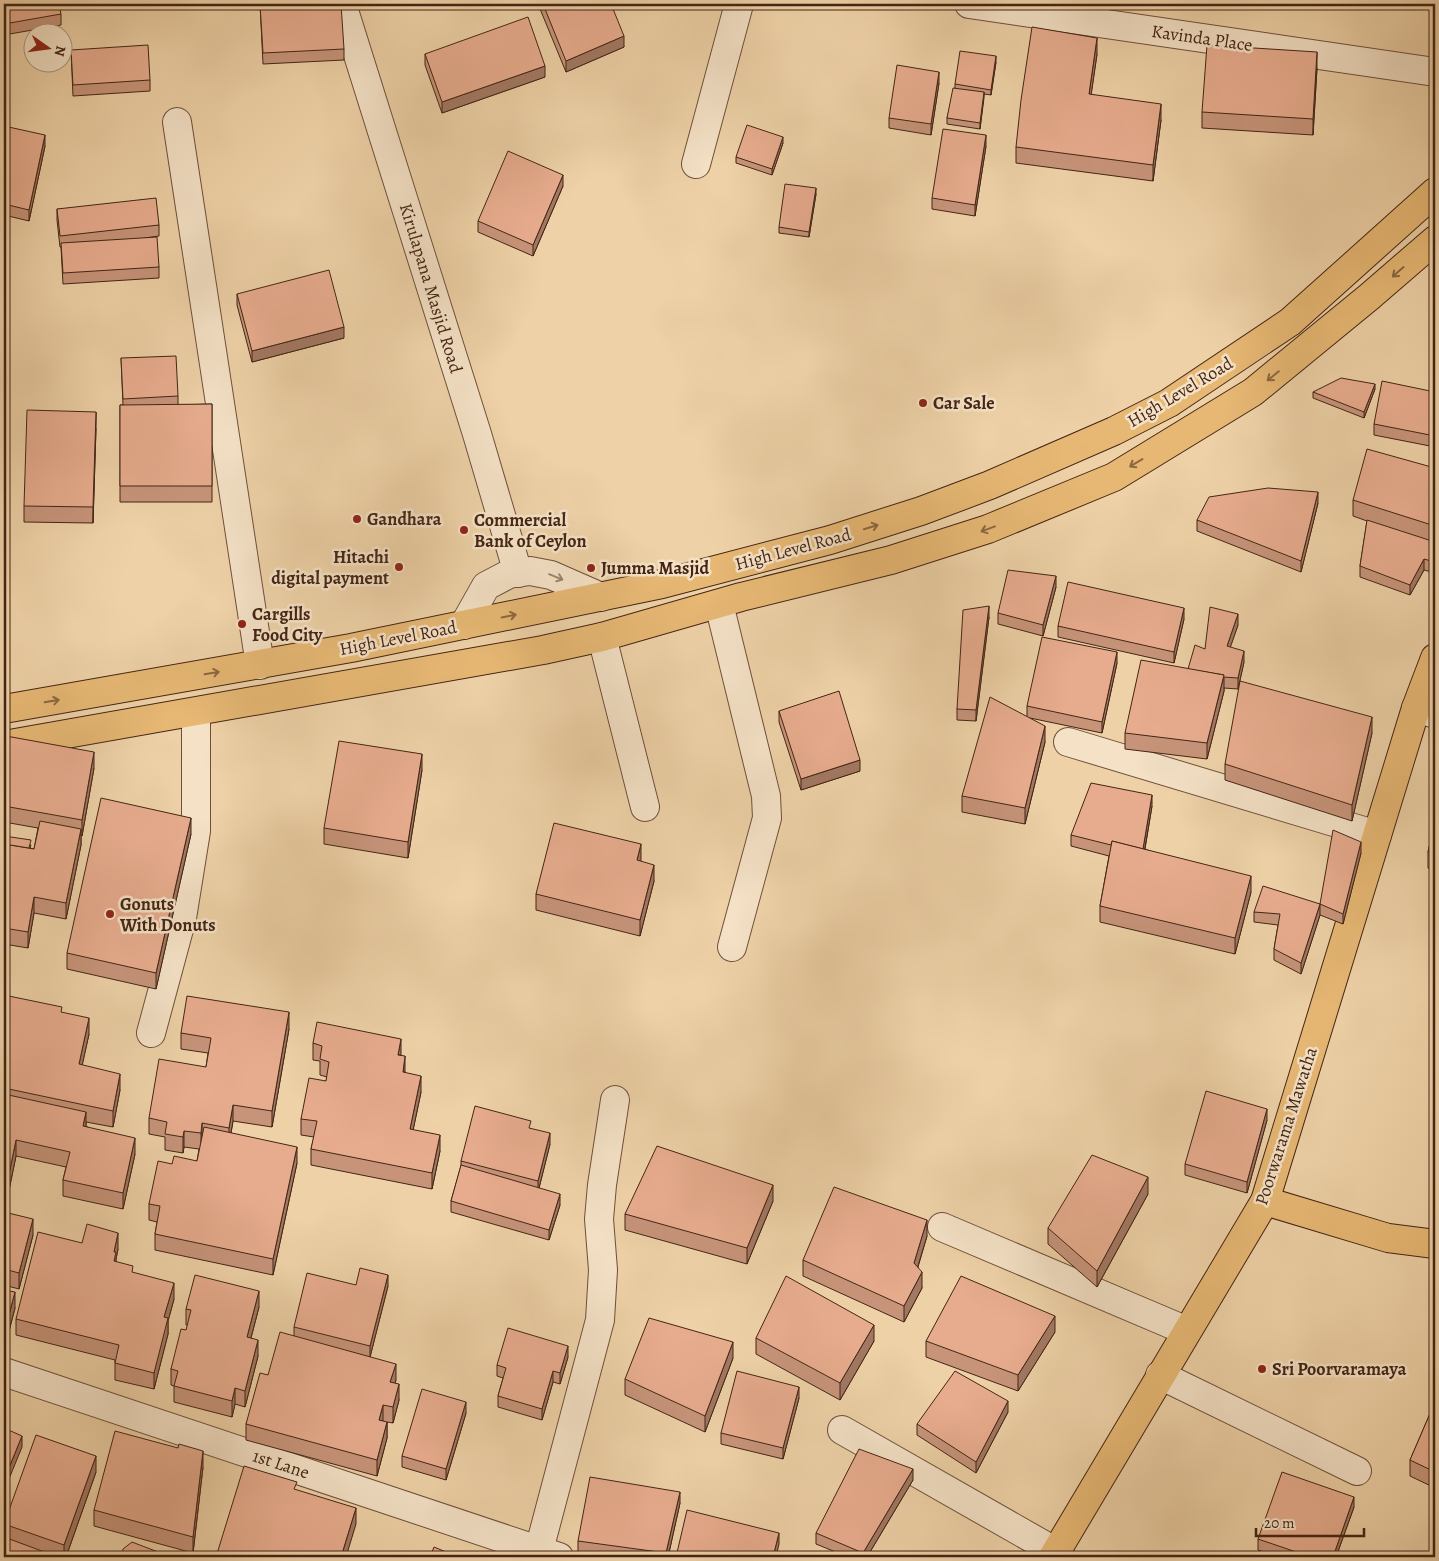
<svg xmlns="http://www.w3.org/2000/svg" width="1439" height="1561" viewBox="0 0 1439 1561" font-family="Alegreya,serif">
	<style>
		.lines { fill: none; stroke-linecap: round; stroke-linejoin: round }
		.minor-casing { stroke: #6e503a; stroke-width: 30 }
		.major-casing { stroke: #432515; stroke-width: 30 }
		.highway-casing { stroke: #432515; stroke-width: 30 }
		.minor { stroke: #f4e1c6; stroke-width: 28 }
		.major { stroke: #e7b874; stroke-width: 28 }
		.highway { stroke: #e7b874; stroke-width: 28 }
		.wall { fill: #c7947a; stroke: #432515 }
		.shaded-wall { fill: #a27863; stroke: #432515 }
		.building { fill: #e7ac8e; stroke: #432515 }
		.oneway { stroke: #8d6740 }
		.oneway2 { stroke: #9c836e }
		.poi-dot { fill: #8f2418; stroke: #f4e1c6; stroke-width: 2 }
		.labels { text-anchor: middle; stroke-width: 5; stroke-linejoin: round; paint-order: stroke }
		.street-label { font-size: 18px; fill: #432515; stroke: #f4e1c6 }
		.poi-label { font-size: 18px; font-weight: bold; fill: #432515; stroke: #f4e1c6; text-anchor: start }
	</style>
	<rect width="100%" height="100%" fill="#eed1a7"/>
	<filter id="stains"><feTurbulence type="fractalNoise" baseFrequency=".004" numOctaves="4"/><feColorMatrix values="0 0 0 0 .2 0 0 0 0 .09 0 0 0 0 .02 0 0 0 .5 -.17"/></filter>
	<radialGradient id="worn" r=".72"><stop offset=".6" stop-color="#630" stop-opacity="0"/><stop offset="1" stop-color="#630" stop-opacity=".3"/></radialGradient>
	<g class="lines">
		<g class="minor-casing">
			<g id="minor">
				<path d="M342 4 477 434 518 573"/>
				<path d="M969 4 1435 72"/>
				<path d="M177 122 260 665"/>
				<path d="M696 164 739 4"/>
				<path d="M719 604 766 796 767 818 732 947"/>
				<path d="M464 625 486 586 509 574 530 571 551 575 601 597"/>
				<path d="M602 637 645 807"/>
				<path d="M1416 708 1435 714"/>
				<path d="M1068 742 1377 835"/>
				<path d="M151 1033 182 918 196 831V712"/>
				<path d="M942 1227 1187 1331"/>
				<path d="M4 1372 559 1557"/>
				<path d="M1160 1375 1357 1471"/>
				<path d="M842 1430 1056 1552"/>
				<path d="M539 1550 600 1320 603 1270 599 1219 602 1185 615 1100"/>
			</g>
		</g>
		<g class="major-casing">
			<g id="major">
				<path d="M1265 1201 1388 1238 1435 1244"/>
				<path d="M1053 1557 1265 1201 1416 708 1435 658"/>
			</g>
		</g>
		<g class="highway-casing">
			<g id="highway">
				<path d="M4 709 351 648 662 584 830 540 921 511 990 485 1114 431 1169 403 1290 322 1435 192"/>
				<path d="M4 745 543 650 602 637 741 597 891 560 988 529 1114 477 1253 392 1369 297 1435 240"/>
			</g>
		</g>
		<use href="#minor" class="minor"/>
		<use href="#major" class="major"/>
		<use href="#highway" class="highway"/>
	</g>
	<g class="wall">
		<path d="M4 4 61 14V25L4 35Z"/>
		<path d="M260 4 344 49V60L263 64Z"/>
		<path d="M538 4H611L624 47 566 72Z"/>
		<path d="M71 50 150 80V91L73 96Z"/>
		<path d="M425 54 545 77 442 113 425 65Z"/>
		<path d="M1097 54 1091 94 1161 120 1153 181 1016 163V147Z"/>
		<path d="M996 62 991 95 984 94 980 129 947 124V118L955 88V84Z"/>
		<path d="M1317 68 1313 135 1202 128V112Z"/>
		<path d="M939 83 931 135 889 128V118Z"/>
		<path d="M4 126 45 146 29 221 4 215Z"/>
		<path d="M783 143 772 175 736 163V157Z"/>
		<path d="M986 146 975 216 932 209V198Z"/>
		<path d="M563 186 533 256 478 232V221Z"/>
		<path d="M816 194 809 237 779 233V227Z"/>
		<path d="M57 209 159 225V236L145 238 159 267V278L63 284 61 247H60L57 220Z"/>
		<path d="M237 294 344 338 252 362 237 305Z"/>
		<path d="M121 358 178 396V405L212 404V502H120V405H123Z"/>
		<path d="M1375 389 1364 418 1313 398V392Z"/>
		<path d="M1435 392V447L1374 435V424Z"/>
		<path d="M96 428 93 523 24 522V506Z"/>
		<path d="M1435 468V573L1424 570 1410 595 1360 577V566L1367 521 1353 516V500Z"/>
		<path d="M1318 503 1301 572 1197 531V520Z"/>
		<path d="M1056 587 1043 636 998 624V613Z"/>
		<path d="M989 617 976 721 957 720V709Z"/>
		<path d="M1184 619 1174 663 1058 637V626Z"/>
		<path d="M1238 625 1230 647 1244 662 1238 689 1224 688V691L1207 759 1125 749V733L1188 669 1205 649Z"/>
		<path d="M1117 663 1102 733 1030 718 1045 742 1025 824 962 812V796L1027 716V706Z"/>
		<path d="M779 711 860 771 801 790 779 722Z"/>
		<path d="M1372 733 1352 821 1225 780V764Z"/>
		<path d="M4 746 94 768 82 836H81V845L66 919 34 913 28 948 4 944V836L31 845 30 848 34 849 38 828 4 822Z"/>
		<path d="M422 770 408 858 324 844V828Z"/>
		<path d="M1152 806 1145 849 1251 892 1235 954 1100 922V906L1109 856 1071 846V835Z"/>
		<path d="M1435 820V872L1428 868V852Z"/>
		<path d="M191 834 156 989 67 969V953Z"/>
		<path d="M1361 853 1343 924 1320 915 1301 974 1274 960V949L1278 925 1254 922V912L1320 904Z"/>
		<path d="M641 861 654 881 640 936 536 910V894Z"/>
		<path d="M4 995 62 1013 89 1034 82 1065 120 1090 113 1127 86 1122V1126L135 1154 123 1209 63 1196V1180L66 1167 16 1156 9 1190 4 1189Z"/>
		<path d="M289 1029 272 1127 233 1121 231 1133 297 1163 273 1275 155 1250V1234L157 1222 149 1220V1204L172 1164 197 1161 199 1149 184 1147 183 1153 165 1150V1137L149 1134V1118L206 1067 208 1053 181 1049V1033Z"/>
		<path d="M313 1043 401 1055 405 1073 421 1092 413 1130 440 1151 432 1189 311 1165V1149L314 1137 301 1135V1119L326 1081 327 1077 320 1075V1061L313 1060Z"/>
		<path d="M1267 1120 1247 1193 1185 1175V1164Z"/>
		<path d="M531 1129 550 1144 539 1188 560 1205 549 1240 451 1212V1201L461 1166V1161Z"/>
		<path d="M1148 1194 1097 1287 1048 1244V1228Z"/>
		<path d="M773 1201 747 1264 625 1230V1214Z"/>
		<path d="M4 1212 33 1235 19 1289 4 1285Z"/>
		<path d="M927 1236 918 1267 922 1288 904 1322 803 1276V1260Z"/>
		<path d="M82 1243 118 1249 116 1259V1262L174 1299 168 1321V1334L154 1389 115 1380V1360L16 1335V1319Z"/>
		<path d="M356 1285 388 1286 370 1357 396 1380 395 1383 399 1400 393 1423 387 1422V1438L377 1476 246 1440V1424L268 1375 294 1336V1327Z"/>
		<path d="M4 1290 15 1308 4 1350Z"/>
		<path d="M259 1307 251 1338 258 1356 245 1407 235 1404 232 1417 174 1402V1386L171 1385V1369L188 1325H186V1309Z"/>
		<path d="M1055 1332 1018 1391 926 1357V1341Z"/>
		<path d="M756 1338 874 1341 840 1400 756 1354Z"/>
		<path d="M568 1357 560 1384 553 1382 542 1420 498 1407V1396L503 1378 497 1376V1365Z"/>
		<path d="M733 1358 705 1432 625 1395V1379Z"/>
		<path d="M799 1398 783 1459 721 1444V1433Z"/>
		<path d="M1435 1402V1488L1410 1476V1460Z"/>
		<path d="M1008 1412 976 1473 917 1435V1424Z"/>
		<path d="M466 1413 446 1480 402 1467V1456Z"/>
		<path d="M178 1448 203 1467 193 1553 94 1526V1510Z"/>
		<path d="M96 1472 66 1557H4V1524Z"/>
		<path d="M913 1480 867 1557H848L816 1544V1533Z"/>
		<path d="M680 1503 668 1557H617L578 1552V1541Z"/>
		<path d="M1354 1507 1336 1557H1279L1258 1550V1539Z"/>
	</g>
	<g class="shaded-wall">
		<path d="M624 36V47L566 72V61Z"/>
		<path d="M1097 38V54L1089 110V94Z"/>
		<path d="M1317 52V68L1313 135V119Z"/>
		<path d="M996 56V62L991 95V90Z"/>
		<path d="M545 66V77L442 113V102Z"/>
		<path d="M939 72V83L931 135V124Z"/>
		<path d="M984 92V98L980 129V123Z"/>
		<path d="M1161 104V120L1153 181V165Z"/>
		<path d="M45 135V146L29 221V210Z"/>
		<path d="M986 135V146L975 216V205Z"/>
		<path d="M783 137V143L772 175V169Z"/>
		<path d="M563 175V186L533 256V245Z"/>
		<path d="M816 188V194L809 237V232Z"/>
		<path d="M344 327V338L252 362V351Z"/>
		<path d="M1375 384V389L1364 418V412Z"/>
		<path d="M96 412V428L93 523V507Z"/>
		<path d="M1318 492V503L1301 572V561Z"/>
		<path d="M1424 559V570L1410 595V585Z"/>
		<path d="M1056 576V587L1043 636V625Z"/>
		<path d="M989 606V617L976 721V710Z"/>
		<path d="M1184 608V619L1174 663V652Z"/>
		<path d="M1238 614V625L1227 657V646Z"/>
		<path d="M1244 651V662L1238 689V678Z"/>
		<path d="M1117 652V663L1102 733V722Z"/>
		<path d="M1224 675V691L1207 759V743Z"/>
		<path d="M1372 717V733L1352 821V805Z"/>
		<path d="M1045 726V742L1025 824V808Z"/>
		<path d="M94 752V768L82 836V820Z"/>
		<path d="M422 754V770L408 858V842Z"/>
		<path d="M860 760V771L801 790V779Z"/>
		<path d="M1152 795V806L1142 865V854Z"/>
		<path d="M191 818V834L156 989V973Z"/>
		<path d="M81 829V845L66 919V903Z"/>
		<path d="M1361 842V853L1343 924V914Z"/>
		<path d="M641 844V860L637 876V860Z"/>
		<path d="M654 865V881L640 936V920Z"/>
		<path d="M1251 876V892L1235 954V938Z"/>
		<path d="M34 897V913L28 948V932Z"/>
		<path d="M1320 904V915L1301 974V963Z"/>
		<path d="M289 1012V1029L272 1127V1111Z"/>
		<path d="M89 1018V1034L79 1080V1064Z"/>
		<path d="M401 1039V1055H398Z"/>
		<path d="M405 1056V1072H403Z"/>
		<path d="M120 1074V1090L113 1127V1111Z"/>
		<path d="M421 1076V1092L410 1145V1129Z"/>
		<path d="M233 1105V1121L229 1144V1128Z"/>
		<path d="M1267 1109V1120L1247 1193V1182Z"/>
		<path d="M86 1112V1128L83 1126Z"/>
		<path d="M202 1123V1139L201 1149V1133Z"/>
		<path d="M184 1131V1147L183 1153V1137Z"/>
		<path d="M550 1133V1144L538 1192V1181Z"/>
		<path d="M440 1135V1151L432 1189V1173Z"/>
		<path d="M135 1138V1154L123 1209V1193Z"/>
		<path d="M16 1140V1156L9 1190V1174Z"/>
		<path d="M297 1147V1163L273 1275V1259Z"/>
		<path d="M1148 1177V1194L1097 1287V1271Z"/>
		<path d="M773 1185V1201L747 1264V1248Z"/>
		<path d="M560 1194V1205L549 1240V1230Z"/>
		<path d="M33 1219V1235L19 1289V1273Z"/>
		<path d="M927 1220V1236L914 1279V1263Z"/>
		<path d="M118 1233V1249L116 1259V1268L114 1278V1252Z"/>
		<path d="M922 1272V1288L904 1322V1306Z"/>
		<path d="M388 1275V1286L370 1357V1346Z"/>
		<path d="M174 1283V1299L168 1321V1334L154 1389V1373L164 1317Z"/>
		<path d="M259 1291V1307L247 1353V1337Z"/>
		<path d="M15 1292V1308L4 1350V1334Z"/>
		<path d="M1055 1316V1332L1018 1391V1375Z"/>
		<path d="M874 1325V1341L840 1400V1383Z"/>
		<path d="M258 1340V1356L245 1407V1391Z"/>
		<path d="M733 1342V1358L705 1432V1416Z"/>
		<path d="M568 1346V1357L560 1384V1373Z"/>
		<path d="M396 1364V1380L390 1398V1382Z"/>
		<path d="M553 1371V1382L542 1420V1409Z"/>
		<path d="M399 1384V1400L393 1423V1407Z"/>
		<path d="M799 1387V1398L783 1459V1448Z"/>
		<path d="M235 1388V1404L232 1417V1401Z"/>
		<path d="M1008 1401V1412L976 1473V1462Z"/>
		<path d="M466 1402V1413L446 1480V1469Z"/>
		<path d="M383 1405V1421L379 1420Z"/>
		<path d="M387 1422V1438L377 1476V1460Z"/>
		<path d="M22 1436V1447L4 1491V1480Z"/>
		<path d="M203 1451V1467L193 1553V1537Z"/>
		<path d="M96 1456V1472L66 1557H64V1545Z"/>
		<path d="M913 1469V1480L867 1557H863V1553Z"/>
		<path d="M680 1492V1503L668 1557H666V1553Z"/>
		<path d="M1354 1497V1507L1336 1557H1333Z"/>
		<path d="M356 1508V1524L346 1557H341Z"/>
		<path d="M779 1533V1544L776 1557H773Z"/>
	</g>
	<g class="building">
		<path d="M4 4H59L61 14 4 24Z"/>
		<path d="M260 4H341L344 49 263 53Z"/>
		<path d="M543 4H611L624 36 566 61Z"/>
		<path d="M528 17 545 66 442 102 425 54Z"/>
		<path d="M1032 27 1097 38 1089 94 1161 104 1153 165 1016 147 1021 100Z"/>
		<path d="M148 45 150 80 73 85 71 50Z"/>
		<path d="M1207 45 1317 52 1313 119 1202 112Z"/>
		<path d="M960 51 996 56 991 90 955 84Z"/>
		<path d="M897 65 939 72 931 124 889 118Z"/>
		<path d="M953 88 984 92 980 123 947 118Z"/>
		<path d="M747 125 783 137 772 169 736 157Z"/>
		<path d="M4 126 45 135 29 210 4 204Z"/>
		<path d="M943 129 986 135 975 205 932 198Z"/>
		<path d="M508 151 563 175 533 245 478 221Z"/>
		<path d="M785 184 816 188 809 232 779 227Z"/>
		<path d="M156 198 159 225 60 236 57 209Z"/>
		<path d="M157 237 159 267 63 273 61 243Z"/>
		<path d="M329 270 344 327 252 351 237 294Z"/>
		<path d="M176 356 178 396 123 399 121 358Z"/>
		<path d="M1341 378 1375 384 1364 412 1313 392Z"/>
		<path d="M1382 381 1435 392V436L1374 424Z"/>
		<path d="M212 404V486H120V405Z"/>
		<path d="M27 410 96 412 93 507 24 506Z"/>
		<path d="M1367 449 1435 468V526L1353 500Z"/>
		<path d="M1268 488 1318 492 1301 561 1197 520 1209 497Z"/>
		<path d="M1367 520 1435 542V562L1424 559 1410 585 1360 566Z"/>
		<path d="M1008 570 1056 576 1043 625 998 613Z"/>
		<path d="M1068 582 1184 608 1174 652 1058 626Z"/>
		<path d="M989 606 976 710 957 709 963 610Z"/>
		<path d="M1210 607 1238 614 1227 646 1244 651 1238 678 1223 677 1224 675 1188 669 1195 645 1205 649Z"/>
		<path d="M1042 637 1117 652 1102 722 1027 706Z"/>
		<path d="M1141 660 1224 675 1207 743 1125 733Z"/>
		<path d="M1240 681 1372 717 1352 805 1225 764Z"/>
		<path d="M839 691 860 760 801 779 779 711Z"/>
		<path d="M990 697 1045 726 1025 808 962 796Z"/>
		<path d="M6 736 94 752 82 820 4 806V746Z"/>
		<path d="M339 741 422 754 408 842 324 828Z"/>
		<path d="M1091 783 1152 795 1143 849 1112 841 1111 845 1071 835Z"/>
		<path d="M101 798 191 818 156 973 67 953Z"/>
		<path d="M1435 820V856L1428 852Z"/>
		<path d="M40 821 81 829 66 903 34 897 28 932 4 928V844L34 849Z"/>
		<path d="M554 823 641 844 637 860 654 865 640 920 536 894Z"/>
		<path d="M1333 830 1361 842 1343 914 1320 904Z"/>
		<path d="M4 836 31 840 29 848 4 844Z"/>
		<path d="M1112 841 1251 876 1235 938 1100 906Z"/>
		<path d="M1263 886 1320 904 1301 963 1274 949 1280 914 1254 912Z"/>
		<path d="M4 995 62 1007 61 1012 89 1018 79 1064 120 1074 113 1111 4 1088Z"/>
		<path d="M187 996 289 1012 272 1111 233 1105 229 1128 202 1123 201 1133 184 1131 183 1137 165 1134 167 1122 149 1118 159 1059 206 1067 211 1038 181 1033Z"/>
		<path d="M317 1022 401 1039 398 1055 405 1056 403 1072 421 1076 410 1129 440 1135 432 1173 311 1149 317 1121 301 1119 309 1078 326 1081 329 1062 320 1059 322 1046 313 1043Z"/>
		<path d="M1206 1091 1267 1109 1247 1182 1185 1164Z"/>
		<path d="M4 1094 86 1112 83 1126 135 1138 123 1193 63 1180 70 1152 16 1140 9 1174 4 1173Z"/>
		<path d="M475 1106 531 1121 529 1128 550 1133 538 1181 461 1161Z"/>
		<path d="M204 1127 297 1147 273 1259 155 1234 160 1206 149 1204 158 1161 172 1164 174 1156 197 1161Z"/>
		<path d="M657 1146 773 1185 747 1248 625 1214Z"/>
		<path d="M1092 1155 1148 1177 1097 1271 1048 1228Z"/>
		<path d="M461 1165 560 1194 549 1230 451 1201Z"/>
		<path d="M834 1187 927 1220 914 1263 922 1272 904 1306 803 1260Z"/>
		<path d="M4 1212 33 1219 19 1273 4 1269Z"/>
		<path d="M87 1224 118 1233 114 1252H116L114 1261 133 1266 132 1272 174 1283 164 1317 168 1318 154 1373 115 1363 119 1345 16 1319 38 1232 82 1243Z"/>
		<path d="M360 1268 388 1275 370 1346 294 1327 307 1273 356 1285Z"/>
		<path d="M195 1275 259 1291 247 1337 258 1340 245 1391 235 1388 232 1401 174 1386 178 1371 171 1369 181 1329 186 1330 191 1310 186 1309Z"/>
		<path d="M786 1276 874 1325 840 1383 756 1338Z"/>
		<path d="M961 1276 1055 1316 1018 1375 926 1341Z"/>
		<path d="M4 1290 15 1292 4 1334Z"/>
		<path d="M649 1318 733 1342 705 1416 625 1379Z"/>
		<path d="M508 1328 568 1346 560 1373 553 1371 542 1409 498 1396 506 1368 497 1365Z"/>
		<path d="M280 1332 396 1364 390 1382 399 1384 393 1407 383 1405 379 1420 387 1422 377 1460 246 1424 260 1373 268 1375Z"/>
		<path d="M737 1371 799 1387 783 1448 721 1433Z"/>
		<path d="M955 1371 1008 1401 976 1462 917 1424Z"/>
		<path d="M422 1389 466 1402 446 1469 402 1456Z"/>
		<path d="M1435 1402V1472L1410 1460Z"/>
		<path d="M4 1428 22 1436 4 1480Z"/>
		<path d="M115 1431 178 1448 179 1444 203 1451 193 1537 94 1510Z"/>
		<path d="M36 1435 96 1456 64 1545 4 1524Z"/>
		<path d="M859 1449 913 1469 863 1553 816 1533Z"/>
		<path d="M244 1466 297 1482 294 1489 356 1508 341 1557H216Z"/>
		<path d="M1282 1472 1354 1497 1333 1557H1311L1258 1539Z"/>
		<path d="M590 1477 680 1492 666 1553 578 1541Z"/>
		<path d="M687 1510 779 1533 773 1557H676Z"/>
		<path d="M4 1537 58 1557H4Z"/>
		<path d="M132 1542 166 1555V1557H121L123 1549Z"/>
		<path d="M434 1547 458 1557H430Z"/>
	</g>
	<defs><path id="oneway-shaft" d="M-6 0H5M1.5-3L5.5 0L1.5 3" fill="none" stroke-width="1.6" stroke-linecap="round" stroke-linejoin="round" transform="scale(1.25)"/></defs>
	<g class="oneway">
		<use href="#oneway-shaft" transform="translate(1398 272) rotate(139)"/>
		<use href="#oneway-shaft" transform="translate(1273 376) rotate(141)"/>
		<use href="#oneway-shaft" transform="translate(1136 463) rotate(149)"/>
		<use href="#oneway-shaft" transform="translate(871 527) rotate(-17)"/>
		<use href="#oneway-shaft" transform="translate(988 529) rotate(160)"/>
		<use href="#oneway-shaft" transform="translate(509 616) rotate(-12)"/>
		<use href="#oneway-shaft" transform="translate(212 673) rotate(-10)"/>
		<use href="#oneway-shaft" transform="translate(52 701) rotate(-9)"/>
	</g>
	<use class="oneway2" href="#oneway-shaft" transform="translate(556 577) rotate(22)"/>
	<g class="poi-dot">
		<circle cx="923" cy="403" r="5"/>
		<circle cx="357" cy="519" r="5"/>
		<circle cx="464" cy="530" r="5"/>
		<circle cx="399" cy="567" r="5"/>
		<circle cx="591" cy="568" r="5"/>
		<circle cx="242" cy="624" r="5"/>
		<circle cx="110" cy="914" r="5"/>
		<circle cx="1262" cy="1369" r="5"/>
	</g>
	<g class="labels">
		<g class="street-label">
			<text transform="translate(1202 38) rotate(8)" y="6">Kavinda Place</text>
			<text transform="translate(431 288) rotate(73)" y="6">Kirulapana Masjid Road</text>
			<text transform="translate(1180 392) rotate(-31)" y="6">High Level Road</text>
			<text transform="translate(793 549) rotate(-15)" y="6">High Level Road</text>
			<text transform="translate(398 638) rotate(-11)" y="6">High Level Road</text>
			<text transform="translate(1286 1126) rotate(-72)" y="6">Poorwarama Mawatha</text>
			<text transform="translate(281 1464) rotate(18)" y="6">1st Lane</text>
		</g>
		<g class="poi-label">
			<text x="933" y="409">Car Sale</text>
			<text x="367" y="525">Gandhara</text>
			<text x="474" y="526">Commercial<tspan x="474" dy="21">Bank of Ceylon</tspan></text>
			<text x="389" y="563" text-anchor="end">Hitachi<tspan x="389" dy="21">digital payment</tspan></text>
			<text x="601" y="574">Jumma Masjid</text>
			<text x="252" y="620">Cargills<tspan x="252" dy="21">Food City</tspan></text>
			<text x="120" y="910">Gonuts<tspan x="120" dy="21">With Donuts</tspan></text>
			<text x="1272" y="1375">Sri Poorvaramaya</text>
		</g>
	</g>
	<rect width="1439" height="1561" fill="none" stroke="#eed1a7" stroke-width="20"/>
	<rect x="5" y="5" width="1429" height="1551" fill="none" stroke="#432515" stroke-width="2.5"/>
	<rect x="10" y="10" width="1419" height="1541" fill="none" stroke="#432515"/>
	<g transform="translate(48 48) rotate(104)"><circle r="24" fill="#f4e1c6" stroke="#ad967f"/>
	<path d="M0-4L9 19L0 12L-9 19Z" fill="#8f2418"/>
	<text y="-8" font-size="14" font-weight="bold" text-anchor="middle" fill="#432515">N</text>
	</g>
	<path d="M1256 1528v8h108v-8" fill="none" stroke="#432515" stroke-width="2.5"/>
	<text x="1264" y="1528" font-size="15" fill="#432515" stroke="#f4e1c6" stroke-width="4" paint-order="stroke">20 m</text>
	<rect width="100%" height="100%" filter="url(#stains)"/>
	<rect width="100%" height="100%" fill="url(#worn)"/>
</svg>
